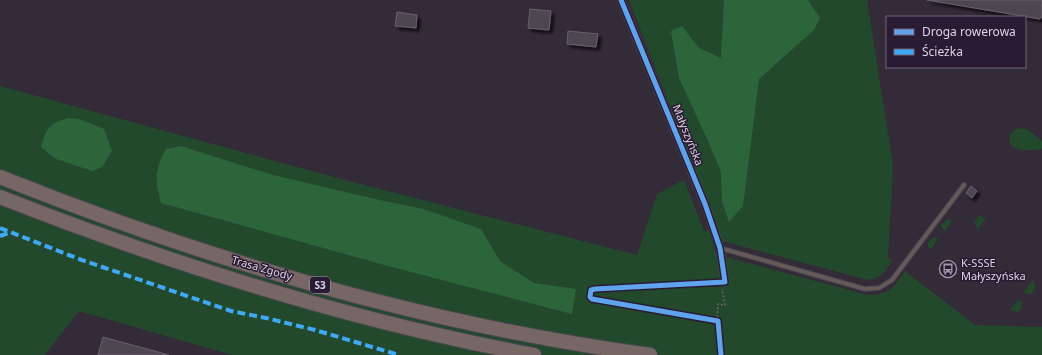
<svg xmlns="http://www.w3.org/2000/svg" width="1042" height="355" viewBox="0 0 1042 355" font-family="'Noto Sans',sans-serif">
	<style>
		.green { fill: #23492c }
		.forest { fill: #2d653b }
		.building { fill: #4d4651; stroke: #68616d; filter: url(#shadow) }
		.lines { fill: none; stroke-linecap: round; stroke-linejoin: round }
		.lane-casing { stroke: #4d4753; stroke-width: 5.5 }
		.street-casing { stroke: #4d4753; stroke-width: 9 }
		.highway-casing { stroke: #4d4753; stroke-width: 16 }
		.path { stroke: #6e6668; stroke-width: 1.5; stroke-dasharray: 2 2; stroke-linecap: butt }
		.lane { stroke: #645a57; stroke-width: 3.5 }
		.street { stroke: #645a57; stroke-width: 7 }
		.highway { stroke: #766765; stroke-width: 14 }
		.quiet { stroke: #3fa9f5; stroke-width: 4; stroke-dasharray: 8 4; stroke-linecap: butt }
		.cycleway-casing { stroke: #2a1b34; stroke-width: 8 }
		.cycleway { stroke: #60a3ed; stroke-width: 5 }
		.labels { text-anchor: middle; stroke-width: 3; stroke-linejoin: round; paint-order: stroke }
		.shield { fill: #2a1b34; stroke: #a79caf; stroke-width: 1 }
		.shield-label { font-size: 10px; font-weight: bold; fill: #ddd4e4 }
		.street-label { font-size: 11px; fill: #ddd4e4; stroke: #2a1b34 }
		.poi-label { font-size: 11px; fill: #ddd4e4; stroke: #2a1b34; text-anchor: start }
	</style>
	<defs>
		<filter id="shadow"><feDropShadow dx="3.5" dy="3.5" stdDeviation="1" flood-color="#0009"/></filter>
	</defs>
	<rect width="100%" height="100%" fill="#332b38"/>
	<g class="green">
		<path d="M629 0H867L893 165 888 258 892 261C885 271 881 279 868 280L722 241Z"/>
		<path d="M0 86 345 180 637 255 657 194 684 180 704 231 709 230 715 252 729 258 868 295C890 294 893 289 905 271L975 325 1042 327V355H232L79 311 45 355H0Z"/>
		<path d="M1017 128 1027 129 1042 141V149C1030 150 1006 155 1010 134Z"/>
		<path d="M979 216 986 218 978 229 974 222Z"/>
		<path d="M948 219 952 221 944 232 941 225Z"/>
		<path d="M934 237 938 239 930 250 928 246V242Z"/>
		<path d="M1032 281C1036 285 1036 289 1032 293L1028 294 1024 292Z"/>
		<path d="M1019 299 1022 303 1021 309 1017 312 1010 310Z"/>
	</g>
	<g class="forest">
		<path d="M724 0H808L820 18 814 30 759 79 743 206 729 222 722 201 721 172 709 143 679 78 671 31 682 26 699 48 721 58Z"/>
		<path d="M68 118 79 119 104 129 112 151 102 167 92 171 56 159 41 147C46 129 49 123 68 118Z"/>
		<path d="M181 146 273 175 375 199 423 209 481 229 500 261 534 283 576 289 572 314 388 266 161 203C155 180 154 171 166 149Z"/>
	</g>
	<g class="building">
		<path d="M927 0H1042V16L1040 19Z"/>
		<path d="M530 9 551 11 549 30 528 28Z"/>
		<path d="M397 12 417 15 416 28 395 26Z"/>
		<path d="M568 31 598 34 596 47 567 44Z"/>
		<path d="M971 186 977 191 972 198 966 193Z"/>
		<path d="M103 337 169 355H98Z"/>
	</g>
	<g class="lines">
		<g class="lane-casing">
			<path id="lane" d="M720 248 865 289 879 288 892 280 964 185"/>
		</g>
		<g class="street-casing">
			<path id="street" d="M621 0 705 204 720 248 725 282"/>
		</g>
		<g class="highway-casing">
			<g id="highway">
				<path d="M0 177C207 260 429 325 650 355"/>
				<path d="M0 197C173 265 351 321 534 355"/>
			</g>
		</g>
		<path class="path" d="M718 321 717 318 718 304 725 305 722 289"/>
		<use href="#lane" class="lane"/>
		<use href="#street" class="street"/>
		<use href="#highway" class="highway"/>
		<g class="quiet">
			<path d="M0 228 79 259 231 311 266 318 315 330 399 355"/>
			<path d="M0 236 11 232"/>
		</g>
		<g class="cycleway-casing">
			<path id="cycleway" d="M621 0 705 204 720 248 725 282 595 289 591 290 590 297 592 299 718 321 721 355"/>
		</g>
		<use href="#cycleway" class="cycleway"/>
	</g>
	<defs>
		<g id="bus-ring" transform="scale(0.9)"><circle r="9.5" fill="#2a1b34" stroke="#a299a8" stroke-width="1.5"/><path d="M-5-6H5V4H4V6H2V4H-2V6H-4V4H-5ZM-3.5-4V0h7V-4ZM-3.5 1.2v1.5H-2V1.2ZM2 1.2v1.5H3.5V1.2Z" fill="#a299a8"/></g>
	</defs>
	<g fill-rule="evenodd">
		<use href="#bus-ring" x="948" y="269"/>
	</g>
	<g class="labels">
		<rect class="shield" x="310" y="277" width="20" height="16" rx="3"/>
		<g class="shield-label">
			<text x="320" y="289">S3</text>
		</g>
		<g class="street-label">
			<text transform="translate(688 135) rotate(68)" y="4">Małyszyńska</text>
			<text transform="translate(262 268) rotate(16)" y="4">Trasa Zgody</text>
		</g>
		<g class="poi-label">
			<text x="961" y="267">K-SSSE<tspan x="961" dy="13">Małyszyńska</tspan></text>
		</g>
	</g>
	<rect x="886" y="16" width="140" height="52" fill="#2a1b34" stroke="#72657a"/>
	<rect x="894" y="29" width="20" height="6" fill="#60a3ed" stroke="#72657a"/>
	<text x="922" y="36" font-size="12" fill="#ddd4e4">Droga rowerowa</text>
	<rect x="894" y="49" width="20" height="6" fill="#3fa9f5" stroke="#72657a"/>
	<text x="922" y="56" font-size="12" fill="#ddd4e4">Ścieżka</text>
</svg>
